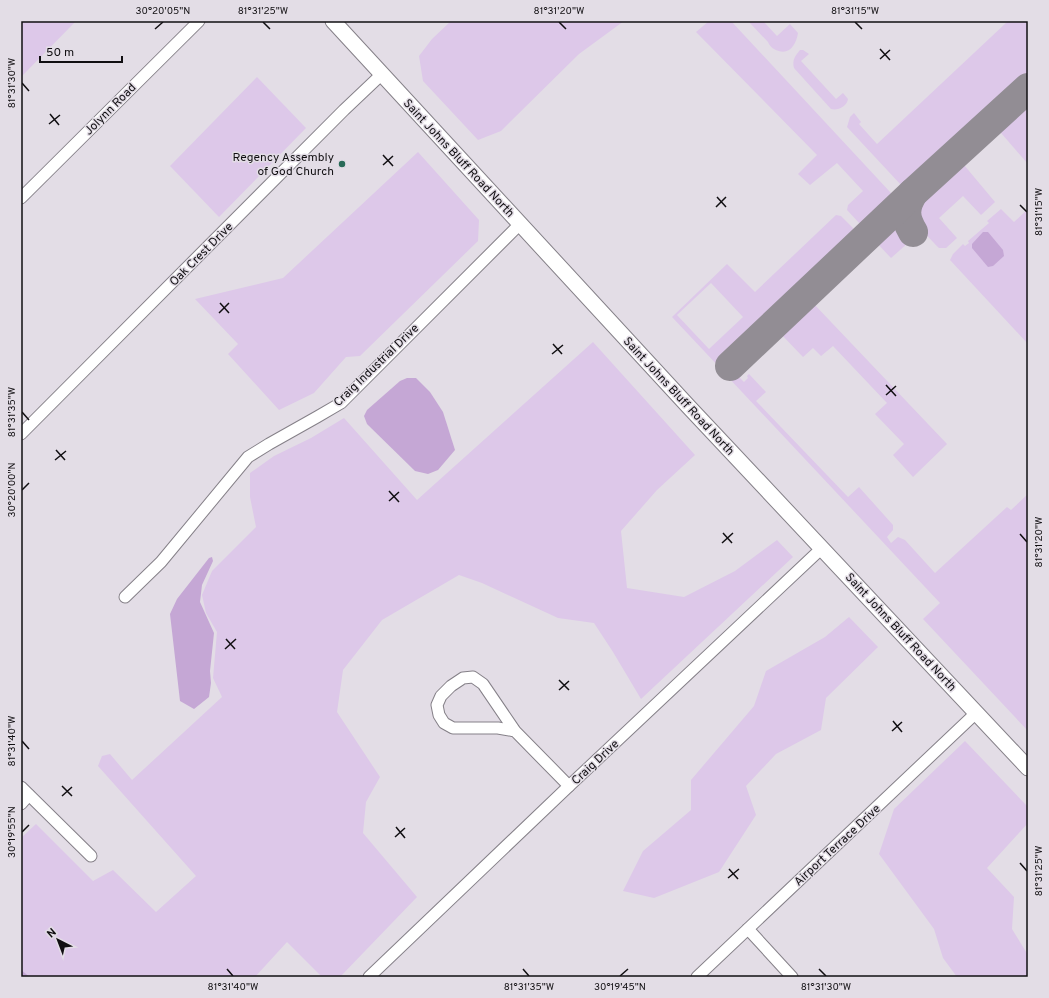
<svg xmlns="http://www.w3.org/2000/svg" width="1049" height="998" viewBox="0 0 1049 998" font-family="Overpass,sans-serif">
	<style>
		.green { fill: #ddc8e9; fill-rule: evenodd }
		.water { fill: #c5a7d5 }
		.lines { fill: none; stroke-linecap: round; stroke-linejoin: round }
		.stream { stroke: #c5a7d5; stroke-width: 3.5 }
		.taxiway { stroke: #928d94; stroke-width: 30 }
		.minor-casing { stroke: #858088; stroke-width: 13 }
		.secondary-casing { stroke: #858088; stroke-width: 17 }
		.minor { stroke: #fff; stroke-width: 11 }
		.secondary { stroke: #fff; stroke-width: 15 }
		.ticks { fill: none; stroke: #110f12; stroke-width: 1.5 }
		.poi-dot { fill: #296a58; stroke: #e3dde6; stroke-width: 1.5 }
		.labels { text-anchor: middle; stroke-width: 3; stroke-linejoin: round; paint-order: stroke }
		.street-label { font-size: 12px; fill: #110f12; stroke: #e3dde6 }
		.poi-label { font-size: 12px; fill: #110f12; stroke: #e3dde6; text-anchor: end }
		.neatline { fill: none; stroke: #110f12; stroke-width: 1.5 }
		.ticks-label { font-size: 10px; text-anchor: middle; fill: #110f12 }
	</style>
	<rect width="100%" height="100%" fill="#e3dde6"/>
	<g class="green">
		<path d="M21 21H76L21 77Z"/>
		<path d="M451 21H624L579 54 501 131 478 140 423 81 419 56 432 39Z"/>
		<path d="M709 21H731L891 193 892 200 867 224 861 225 847 210 848 205 863 191 837 163 810 185 798 174 817 155 696 32Z"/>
		<path d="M748 21H763L777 36 790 24 798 33C796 46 788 57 774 49 772 48 769 45 768 42 761 35 755 28 748 21Z"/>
		<path d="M1007 21H1028V73L905 186 901 185 847 127 850 117 854 113 861 122 859 124 877 144 1007 22Z"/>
		<path d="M800 50H803L809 54 801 61 836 99 843 93 848 99C847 106 838 111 831 109L794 68C792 60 795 56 800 50Z"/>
		<path d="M257 77 306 128 219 217 170 166Z"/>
		<path d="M1028 100V164L1001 133 1002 123Z"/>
		<path d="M418 152 479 220 478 241 360 356 346 357 314 393 279 410 228 354 238 344 195 299 283 278Z"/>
		<path d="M964 165 995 202 981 215 963 196 939 218 957 238 946 248H939C924 233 909 218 921 196L955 166Z"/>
		<path d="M1001 209 1014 222 1028 209V344L950 260 953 254 963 244 965 246 969 243 968 241 989 223 987 221Z"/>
		<path d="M836 215 841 216 854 229V237L730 355V359L721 369 672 317 727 264 755 292ZM711 283 743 317 709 349 677 315Z"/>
		<path d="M893 225 908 240V243L891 258 876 242 877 240Z"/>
		<path d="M812 302 947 444 913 477 893 455 904 444 875 414 887 403 833 346 821 356 813 348 803 357 780 333Z"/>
		<path d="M593 342 695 455 657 490 621 531 627 588 684 597 735 571 777 540 793 557 641 699 613 652 594 623 558 618 482 583 459 575 382 620 343 670 337 712 380 777 366 802 363 833 417 897 340 977H322L287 942 255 977H21V838L36 824 93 881 113 870 156 912 196 876 98 766 102 756 110 754 132 780 222 697 213 678 217 632 206 613 202 595 212 571 256 527 250 497V473L274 456 311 438 344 418 417 500Z"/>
		<path d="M734 370H740L742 372 738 376 744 382 748 378 747 376 749 374 766 392 756 401 848 497 859 487 893 525V530L887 537 891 543 898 537 905 540 935 573 1007 507 1011 510 1028 494V731L923 619 940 603 727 376Z"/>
		<path d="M849 617 878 647 826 698 821 730 776 754 746 786 756 815 719 872 654 898 623 891 643 851 691 810V780L754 706 766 671 825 637Z"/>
		<path d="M965 741 1028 807V823L987 868 1014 897 1012 929 1028 955V977H957L943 958 934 929 879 854 894 809Z"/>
	</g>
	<g class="water">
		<path d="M983 232H988L1003 250 1004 256 993 266 988 267 972 248V244Z"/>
		<path d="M407 378H416L430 392 443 412 455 450 438 470 428 474 415 471 367 424 364 416 367 410 400 381Z"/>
		<path d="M212 557 213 561 202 585 200 602 214 633 210 671 211 683 209 697 194 709 180 701 170 614 177 599 209 558Z"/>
	</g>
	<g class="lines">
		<path class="stream" d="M21 972 27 977"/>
		<g class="taxiway">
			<path d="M913 193C904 208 904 217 913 232"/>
			<path d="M730 366 913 193 1028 88"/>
		</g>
		<g class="minor-casing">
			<g id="minor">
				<path d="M21 198 199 21"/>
				<path d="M21 434 344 110 382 74"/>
				<path d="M125 597 161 562 248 457 269 444 317 417 341 403 520 224"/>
				<path d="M515 731 498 728H453L444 723 439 715 437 705 441 696 451 686 463 678 473 677 483 684 515 731 569 786"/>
				<path d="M21 787 91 856"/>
				<path d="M21 804 29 795"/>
				<path d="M748 929 792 977"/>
				<path d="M369 977 569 786 822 548"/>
				<path d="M697 977 976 713"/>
			</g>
		</g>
		<g class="secondary-casing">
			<path id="secondary" d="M333 21 688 406 1028 768"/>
		</g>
		<use href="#minor" class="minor"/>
		<use href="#secondary" class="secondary"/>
	</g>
	<path class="ticks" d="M263 22 270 29M559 22 566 29M855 22 862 29M155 29 163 22M880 49 890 60M880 59 890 50M22 83 29 91M50 114 59 125M49 124 60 115M383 155 393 166M383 165 393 156M717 197 726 207M1020 205 1027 212M716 207 726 197M220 303 229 313M219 313 229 303M553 344 562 354M552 354 563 345M886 385 896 396M886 395 896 386M22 412 29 420M56 450 65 460M55 460 66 451M22 490 29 483M389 491 399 502M389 501 399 492M723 533 732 543M1020 534 1027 542M722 543 733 533M226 639 235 649M225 649 236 639M559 680 569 690M559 690 569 681M893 721 902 732M892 731 902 722M22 741 29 749M62 786 72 796M62 796 72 787M396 827 405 838M22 832 29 825M395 837 405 828M1020 863 1027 871M729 869 738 879M728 878 739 869M227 969 233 976M523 969 529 976M819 969 826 976M620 976 628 969"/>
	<circle class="poi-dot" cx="342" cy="164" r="4"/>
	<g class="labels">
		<g class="street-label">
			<text transform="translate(110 109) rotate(-45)" y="4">Jolynn Road</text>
			<text transform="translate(459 158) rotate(47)" y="4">Saint Johns Bluff Road North</text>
			<text transform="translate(201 254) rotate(-45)" y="4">Oak Crest Drive</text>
			<text transform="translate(376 365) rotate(-44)" y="4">Craig Industrial Drive</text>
			<text transform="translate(679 396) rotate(47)" y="4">Saint Johns Bluff Road North</text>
			<text transform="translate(901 632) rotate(47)" y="4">Saint Johns Bluff Road North</text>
			<text transform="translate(595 762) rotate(-43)" y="4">Craig Drive</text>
			<text transform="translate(837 845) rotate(-43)" y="4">Airport Terrace Drive</text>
		</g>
		<g class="poi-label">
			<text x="334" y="161">Regency Assembly<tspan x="334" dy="14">of God Church</tspan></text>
		</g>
	</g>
	<rect width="1049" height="998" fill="none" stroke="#e3dde6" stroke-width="44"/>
	<g transform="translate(58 940) rotate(318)" stroke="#e3dde6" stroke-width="3" paint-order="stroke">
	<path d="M0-3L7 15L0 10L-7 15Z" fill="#110f12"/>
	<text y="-6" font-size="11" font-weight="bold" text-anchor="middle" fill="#110f12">N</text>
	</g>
	<path d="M40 56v6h82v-6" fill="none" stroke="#110f12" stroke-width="2"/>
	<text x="46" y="56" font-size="12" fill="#110f12" stroke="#e3dde6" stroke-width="3" paint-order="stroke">50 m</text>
	<rect x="22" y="22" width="1005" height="954" class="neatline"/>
	<g class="ticks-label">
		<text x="163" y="14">30°20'05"N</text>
		<text x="263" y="14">81°31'25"W</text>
		<text x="559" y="14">81°31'20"W</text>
		<text x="855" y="14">81°31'15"W</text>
		<text transform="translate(11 83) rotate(-90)" y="4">81°31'30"W</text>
		<text transform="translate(1038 212) rotate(-90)" y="4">81°31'15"W</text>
		<text transform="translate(11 412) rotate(-90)" y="4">81°31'35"W</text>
		<text transform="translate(11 490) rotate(-90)" y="4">30°20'00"N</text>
		<text transform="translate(1038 542) rotate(-90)" y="4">81°31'20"W</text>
		<text transform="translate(11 741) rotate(-90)" y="4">81°31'40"W</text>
		<text transform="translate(11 832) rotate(-90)" y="4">30°19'55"N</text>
		<text transform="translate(1038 871) rotate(-90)" y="4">81°31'25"W</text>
		<text x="233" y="990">81°31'40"W</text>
		<text x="529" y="990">81°31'35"W</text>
		<text x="620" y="990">30°19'45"N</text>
		<text x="826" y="990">81°31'30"W</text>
	</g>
</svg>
